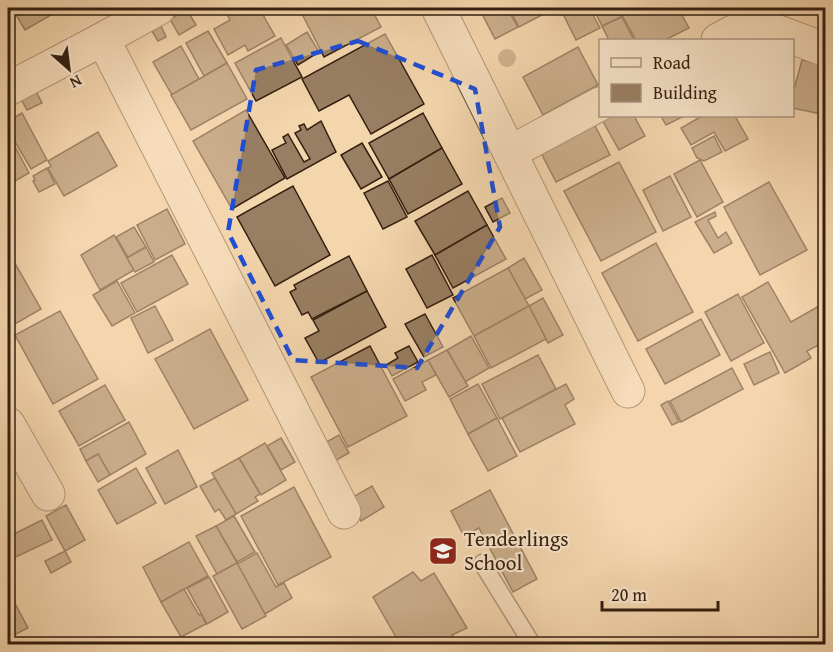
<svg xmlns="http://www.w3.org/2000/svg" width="833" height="652" viewBox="0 0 833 652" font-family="'Gentium Book Plus',serif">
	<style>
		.building { fill: #987e62; stroke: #351e10; stroke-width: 1.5 }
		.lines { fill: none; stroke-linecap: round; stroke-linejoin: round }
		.lane-casing { stroke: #654c37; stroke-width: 19 }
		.street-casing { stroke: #654c37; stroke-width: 35 }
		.lane { stroke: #f8e4ca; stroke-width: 16 }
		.street { stroke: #f8e4ca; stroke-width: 33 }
		.tree { fill: #a18668 }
		.marked { fill: none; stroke: #1d4ed8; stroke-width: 4.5; stroke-dasharray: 12 8; stroke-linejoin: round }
		.labels { text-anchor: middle; stroke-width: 4.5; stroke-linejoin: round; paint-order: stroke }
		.poi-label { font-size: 21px; fill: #351e10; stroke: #f8e4ca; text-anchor: start }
	</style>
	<rect width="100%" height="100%" fill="#f4d6ad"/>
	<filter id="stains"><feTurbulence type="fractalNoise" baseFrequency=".00333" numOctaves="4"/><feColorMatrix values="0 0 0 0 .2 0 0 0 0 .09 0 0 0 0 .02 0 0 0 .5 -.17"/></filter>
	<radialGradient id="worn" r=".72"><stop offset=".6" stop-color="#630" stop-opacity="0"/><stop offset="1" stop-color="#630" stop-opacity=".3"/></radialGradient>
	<g class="building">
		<path d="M12 8H63L25 30Z"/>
		<path d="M239 8H259L275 36 248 51 245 45 228 55 214 29 230 20 227 14Z"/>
		<path d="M299 8H371L381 27 324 57Z"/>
		<path d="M479 8H504L506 11 508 10 518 27 495 39Z"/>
		<path d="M509 8H555L519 27Z"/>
		<path d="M560 8H589L600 28 576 40Z"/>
		<path d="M593 8H616L621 17 602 26Z"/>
		<path d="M618 8H678L689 28 665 40H636Z"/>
		<path d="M187 10 196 25 179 35 170 19Z"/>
		<path d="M622 17 634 40H609L602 26Z"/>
		<path d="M161 26 166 37 158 41 152 31Z"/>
		<path d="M208 31 227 63 204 76 186 43Z"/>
		<path d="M307 32 319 52 298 65 286 45Z"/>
		<path d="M385 34 424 104 371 134 349 95 319 111 302 79Z"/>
		<path d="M281 38 302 77 256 101 235 63Z"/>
		<path d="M181 46 199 79 172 95 153 62Z"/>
		<path d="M578 47 598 85 543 115 523 77Z"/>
		<path d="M802 60 826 65V115L792 108V97Z"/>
		<path d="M227 63 247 99 191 130 171 95Z"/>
		<path d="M35 89 42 103 27 110 20 97Z"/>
		<path d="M596 109 600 116H634L645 136 619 150Z"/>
		<path d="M246 110 285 178 232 209 193 141Z"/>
		<path d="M22 113 47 160 31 169 8 130V121Z"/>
		<path d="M423 113 442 148 389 179 369 143Z"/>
		<path d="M589 114 610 155 556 182 535 141Z"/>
		<path d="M661 116H684L666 125Z"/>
		<path d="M702 116H735L748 139 725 151 714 132 691 145 681 128Z"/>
		<path d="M321 121 336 152 287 179 272 150 286 143 283 137 288 134 304 162 310 159 295 133 301 130 299 126 304 124 307 130Z"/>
		<path d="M98 132 117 166 64 196 48 168 51 166 48 161Z"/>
		<path d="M714 136 722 152 704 161 697 158 692 148Z"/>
		<path d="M10 137 29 173 8 185V138Z"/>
		<path d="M362 143 382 177 361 189 341 155Z"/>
		<path d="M442 148 462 184 408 214 389 179Z"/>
		<path d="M700 160 723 202 697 217 674 174Z"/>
		<path d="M619 162 656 232 601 261 564 191Z"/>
		<path d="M47 168 55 184 39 192 33 181 35 180 33 176Z"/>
		<path d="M670 176 691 217 663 231 643 190Z"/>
		<path d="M388 181 407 217 383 229 364 193Z"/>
		<path d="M769 182 807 250 760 275 724 207Z"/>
		<path d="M293 186 330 255 275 286 237 217Z"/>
		<path d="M468 191 487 225 435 255 415 221Z"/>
		<path d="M502 198 510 213 493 222 485 207Z"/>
		<path d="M167 209 185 244 155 260 137 225Z"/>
		<path d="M715 212 716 216 708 220 718 238 726 232 732 243 714 253 695 222Z"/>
		<path d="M487 225 506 259 453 288 435 255Z"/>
		<path d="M134 227 146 247 128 257 116 237Z"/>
		<path d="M114 235 134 270 100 290 81 255Z"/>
		<path d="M656 243 693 312 638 341 602 273Z"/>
		<path d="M146 247 154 262 135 272 127 258Z"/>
		<path d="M8 251 41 309 8 328Z"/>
		<path d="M172 255 188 284 137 312 121 283Z"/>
		<path d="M432 255 453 295 427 308 406 269Z"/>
		<path d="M349 256 367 291 312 319 308 312 302 315 290 292 296 289 294 285Z"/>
		<path d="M524 258 542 290 525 299 508 268Z"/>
		<path d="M508 268 529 306 474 336 453 298Z"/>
		<path d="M117 281 135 313 112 326 93 295Z"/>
		<path d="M768 282 791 322 819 306 826 317V341L807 351 811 358 785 373 742 297Z"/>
		<path d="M367 291 386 327 319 363 305 338 319 331 313 320Z"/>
		<path d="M738 294 764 343 731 361 705 312Z"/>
		<path d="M543 298 563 335 548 343 529 306Z"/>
		<path d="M155 306 173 340 148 353 131 318Z"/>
		<path d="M529 306 546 339 491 368 474 336Z"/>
		<path d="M60 311 98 379 53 404 15 335Z"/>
		<path d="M425 314 443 347 424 357 405 324Z"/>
		<path d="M701 319 720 355 665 384 646 349Z"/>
		<path d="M210 329 248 400 194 429 155 359Z"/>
		<path d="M471 336 489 368 465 382 447 350Z"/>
		<path d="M370 346 407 416 348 447 311 377Z"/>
		<path d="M409 346 418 362 392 376 386 365 398 358 395 353Z"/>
		<path d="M447 350 468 386 449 397 428 360Z"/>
		<path d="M770 352 779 373 754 385 744 364Z"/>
		<path d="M538 355 556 389 500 419 482 384Z"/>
		<path d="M428 360 436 375 422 382 426 390 405 401 393 379Z"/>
		<path d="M732 368 743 389 681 422 670 401Z"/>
		<path d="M478 384 497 418 468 434 450 399Z"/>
		<path d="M566 384 574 399 565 405 575 424 520 452 502 418Z"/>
		<path d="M105 385 125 420 79 446 59 411Z"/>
		<path d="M668 401 679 422 672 425 661 405Z"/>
		<path d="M497 418 517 456 488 471 468 434Z"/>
		<path d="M129 422 146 454 110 475 98 454 86 461 80 449Z"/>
		<path d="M339 435 349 453 324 467 314 449Z"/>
		<path d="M281 438 295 462 281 470 267 446Z"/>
		<path d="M265 443 286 480 261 495 239 458Z"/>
		<path d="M178 450 197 487 165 504 146 468Z"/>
		<path d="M98 454 110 475 98 482 86 461Z"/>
		<path d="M239 458 260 494 255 497 258 501 236 514 212 473Z"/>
		<path d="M136 468 156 503 117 524 98 490Z"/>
		<path d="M215 478 236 514 226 520 219 509 215 512 200 486Z"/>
		<path d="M372 486 384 507 361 521 348 500Z"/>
		<path d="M294 487 331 557 278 585 241 516Z"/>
		<path d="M490 490 537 579 513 592 479 528 464 536 451 511Z"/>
		<path d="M66 505 85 540 65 551 46 516Z"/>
		<path d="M234 516 255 552 237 562 216 526Z"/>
		<path d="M42 520 52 540 9 560 8 558V537Z"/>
		<path d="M216 526 237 563 217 574 196 536Z"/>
		<path d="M189 542 208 576 161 602 143 567Z"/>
		<path d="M65 551 71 562 51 573 45 561Z"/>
		<path d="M257 553 276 587 284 583 292 598 265 614 237 564Z"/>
		<path d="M237 563 266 616 242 629 213 576Z"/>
		<path d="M413 572 421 581 434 573 467 628 452 635 459 644H400L373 597Z"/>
		<path d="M209 577 228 612 207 624 187 588Z"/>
		<path d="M184 589 199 615 201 614 206 624 181 637 161 602Z"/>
		<path d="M11 596 28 628 10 637 8 633V599Z"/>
	</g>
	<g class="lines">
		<g class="lane-casing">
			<path id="lane" d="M482 563 532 644"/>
		</g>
		<g class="street-casing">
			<g id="street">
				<path d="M438 8 628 391"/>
				<path d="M744 8 752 22 826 50"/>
				<path d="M103 39 344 512"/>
				<path d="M718 40 752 22"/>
				<path d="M8 89 103 39 159 8"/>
				<path d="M511 152 600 104"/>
				<path d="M8 424 48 494"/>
			</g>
		</g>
		<use href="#lane" class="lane"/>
		<use href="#street" class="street"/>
	</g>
	<circle class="tree" cx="507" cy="58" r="9"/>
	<path d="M0 0H833V652H0ZM358 41 475 89 500 227 417 368 293 360 228 232 256 70Z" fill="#f4d6ad" fill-opacity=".55" fill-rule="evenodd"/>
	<path class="marked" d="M358 41 475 89 500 227 417 368 293 360 228 232 256 70Z"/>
	<defs>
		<g id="school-square" transform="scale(1.5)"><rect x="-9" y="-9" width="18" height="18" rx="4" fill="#8f2418" stroke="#f8e4ca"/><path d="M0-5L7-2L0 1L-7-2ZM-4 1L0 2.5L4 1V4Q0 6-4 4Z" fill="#fff"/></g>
	</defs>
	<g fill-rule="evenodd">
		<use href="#school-square" x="443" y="551"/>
	</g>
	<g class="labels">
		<g class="poi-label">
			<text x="464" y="546">Tenderlings<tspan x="464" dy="24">School</tspan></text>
		</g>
	</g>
	<rect width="833" height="652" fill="none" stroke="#f4d6ad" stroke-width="30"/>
	<rect x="9" y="9" width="815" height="634" fill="none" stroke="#351e10" stroke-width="3"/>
	<rect x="15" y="15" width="803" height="622" fill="none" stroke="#351e10" stroke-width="1.5"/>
	<rect x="599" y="39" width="195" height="78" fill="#f8e4ca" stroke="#aa9580" stroke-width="1.5"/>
	<rect x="611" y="58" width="30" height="9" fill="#f8e4ca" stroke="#aa9580" stroke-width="1.5"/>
	<text x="653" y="69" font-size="18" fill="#351e10">Road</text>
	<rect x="611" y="84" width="30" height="18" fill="#987e62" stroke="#aa9580" stroke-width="1.5"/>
	<text x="653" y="99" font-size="18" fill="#351e10">Building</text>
	<g transform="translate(69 69) rotate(152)" stroke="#f8e4ca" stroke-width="4.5" paint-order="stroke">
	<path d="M0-4.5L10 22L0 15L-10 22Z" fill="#351e10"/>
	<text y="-9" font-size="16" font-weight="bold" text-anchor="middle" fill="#351e10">N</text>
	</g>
	<path d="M602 601v9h116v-9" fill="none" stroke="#351e10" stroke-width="3"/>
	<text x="611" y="601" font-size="18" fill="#351e10" stroke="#f8e4ca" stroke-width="4.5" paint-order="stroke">20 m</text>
	<rect width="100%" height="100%" filter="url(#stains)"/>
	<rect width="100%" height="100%" fill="url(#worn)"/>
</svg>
